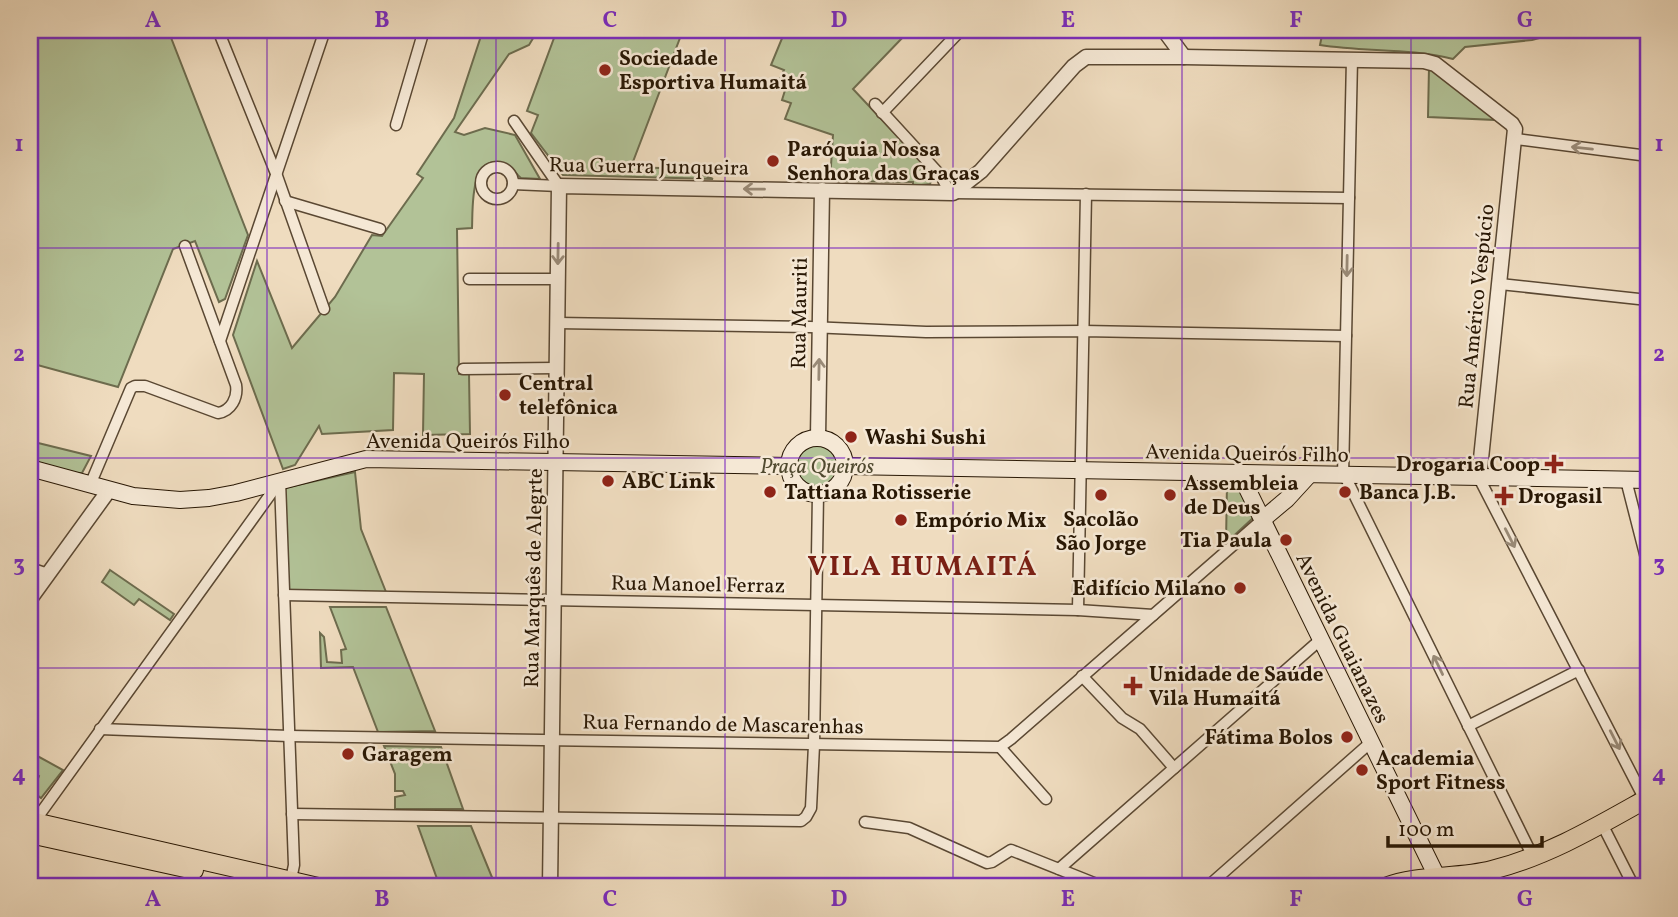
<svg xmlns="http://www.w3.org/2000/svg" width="1678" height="917" viewBox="0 0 1678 917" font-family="Vollkorn,serif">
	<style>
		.green { fill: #b2c297; stroke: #6d6c4e; stroke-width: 2 }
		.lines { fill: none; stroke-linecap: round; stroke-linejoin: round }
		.minor-casing { stroke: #5a4833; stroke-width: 13 }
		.tertiary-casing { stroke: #5a4833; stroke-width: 17 }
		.secondary-casing { stroke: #281704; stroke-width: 18 }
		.primary-casing { stroke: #281704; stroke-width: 20 }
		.minor { stroke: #f5e8d5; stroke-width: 10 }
		.tertiary { stroke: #f5e8d5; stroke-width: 14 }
		.secondary { stroke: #f5e8d5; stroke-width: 16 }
		.primary { stroke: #efdcbf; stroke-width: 18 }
		.oneway { stroke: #998a77 }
		.grid { fill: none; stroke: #7b2cbf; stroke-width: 2; stroke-opacity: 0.55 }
		.poi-dot { fill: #8f2418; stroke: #f5e8d5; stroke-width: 2.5 }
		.labels { text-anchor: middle; stroke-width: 5; stroke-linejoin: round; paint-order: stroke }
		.poi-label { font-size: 21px; font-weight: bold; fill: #281704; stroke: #f5e8d5; text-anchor: start }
		.street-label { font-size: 21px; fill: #281704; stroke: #f5e8d5 }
		.park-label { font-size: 21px; font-style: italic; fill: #514a30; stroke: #f5e8d5 }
		.district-label { font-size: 28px; font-weight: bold; letter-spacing: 2px; fill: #7a1f14; stroke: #f5e8d5 }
		.neatline { fill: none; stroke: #7b2cbf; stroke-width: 2.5 }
		.grid-label { font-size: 23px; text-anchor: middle; font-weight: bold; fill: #7b2cbf }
	</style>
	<rect width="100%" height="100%" fill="#efdcbf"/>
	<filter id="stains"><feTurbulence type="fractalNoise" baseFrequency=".00286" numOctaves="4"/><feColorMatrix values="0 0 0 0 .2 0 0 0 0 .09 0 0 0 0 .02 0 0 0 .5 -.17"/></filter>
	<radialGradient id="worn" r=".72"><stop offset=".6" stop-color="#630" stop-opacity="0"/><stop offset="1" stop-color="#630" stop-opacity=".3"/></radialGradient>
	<g class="green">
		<path d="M30 30H168L248 235 225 299 219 302 195 241 173 249 118 387 30 363Z"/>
		<path d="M483 30H538L529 45 509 54 455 132 464 135 485 128 515 135 540 179 521 178C515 174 513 166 505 164 469 151 473 209 472 228L457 229 459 374H469L470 434 423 435 424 374 394 373 393 430 322 434 319 426 295 465 283 469 233 335 257 261 292 348 335 297 372 235 382 236 423 178 417 174 454 118Z"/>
		<path d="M557 30H683L631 167 689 169 713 179 563 175 531 133 538 115 527 111Z"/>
		<path d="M771 30H899L905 35 853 89 929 170 932 178 930 184 913 186V182L830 181 833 135 785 119 791 103 782 100 786 87 778 84 784 70 771 65 783 36Z"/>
		<path d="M1323 30H1569L1532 40 1465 47 1453 59C1410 48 1364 52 1320 45Z"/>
		<path d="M1429 67 1497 120 1428 117Z"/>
		<path d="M30 441 91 456 82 473H75L30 460Z"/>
		<circle cx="817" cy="466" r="22"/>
		<path d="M355 472 361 529 386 592 284 595 280 489Z"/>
		<path d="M1227 483 1238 487 1254 517 1226 543Z"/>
		<path d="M110 570 174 614 170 620 139 599 134 605 102 582Z"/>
		<path d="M330 607H386L435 731 378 732 353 667 321 668 320 633 324 637 327 662 342 663 341 650 346 649Z"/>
		<path d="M384 746 441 747 463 809H395V797L405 795 403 791H395V774Z"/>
		<path d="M30 752 63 770 41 798 33 792 39 776 30 767Z"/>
		<path d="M418 826H471L496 887H440Z"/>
	</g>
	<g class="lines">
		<g class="minor-casing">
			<g id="minor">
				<path d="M218 30 277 176 324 309"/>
				<path d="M875 104 941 176 950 193"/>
				<path d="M882 113 961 30"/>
				<path d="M514 121 559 186"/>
				<path d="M396 125 424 30"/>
				<path d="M1516 139 1648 156"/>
				<circle cx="497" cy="183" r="16"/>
				<path d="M513 184 559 186"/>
				<path d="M953 193 1349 198"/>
				<path d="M285 201 380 229"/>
				<path d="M469 279H558"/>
				<path d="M1500 284 1648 300"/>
				<path d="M557 323 810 327 926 332 1083 331 1346 336"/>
				<path d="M220 341 325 30"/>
				<path d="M463 369 556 368"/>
				<path d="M1343 476 1352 59"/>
				<path d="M1345 476 1533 857"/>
				<path d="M1479 478 1645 800"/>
				<path d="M1626 480 1648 566"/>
				<path d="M280 481 294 865 290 884"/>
				<path d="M90 485 131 388 135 386H145L218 413C231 411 238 398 236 385L185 246"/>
				<path d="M30 568 48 574"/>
				<path d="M284 595 1078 610 1153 615"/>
				<path d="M1078 610 1086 194"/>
				<path d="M1082 676 1122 718 1140 729 1174 768"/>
				<path d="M1468 726 1579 670"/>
				<path d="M100 729 289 736 1000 747 1011 739 1262 520"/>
				<path d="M1000 747 1046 799"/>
				<path d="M292 814 801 821 806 817 811 808 814 745 818 494"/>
				<path d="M865 822 909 828 987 863 992 862 1011 850 1104 887"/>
				<path d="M1602 824 1634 887"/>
				<path d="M32 825 280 481"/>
				<path d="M1059 869 1320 640"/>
				<path d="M57 887 58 886"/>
				<path d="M242 887 254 871"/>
				<path d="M846 887 869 884 891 887"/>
				<path d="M1207 887 1370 743"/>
			</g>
		</g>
		<g class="tertiary-casing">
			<g id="tertiary">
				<path d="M1164 30 1184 57"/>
				<path d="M818 437 822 190"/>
				<path d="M30 599 109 490"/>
				<path d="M550 887 559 186 953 193 981 171 1074 66 1086 57H1184L1424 61 1435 64 1512 124 1515 129 1479 478"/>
			</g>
		</g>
		<g class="secondary-casing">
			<g id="secondary">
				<circle cx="817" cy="466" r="28"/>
				<path d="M845 466 1648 480"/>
				<path d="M30 468 133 496 180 500 209 498 236 493 366 459 788 466"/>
				<path d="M1240 474 1442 887"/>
				<path d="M1262 520 1287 499 1309 475"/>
			</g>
		</g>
		<g class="primary-casing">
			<g id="primary">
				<path d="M30 821 318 887"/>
				<path d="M30 834 194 870"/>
				<path d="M1385 887C1419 874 1457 879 1492 870 1548 856 1598 826 1648 798"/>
			</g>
		</g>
		<use href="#minor" class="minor"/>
		<use href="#tertiary" class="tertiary"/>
		<use href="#secondary" class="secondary"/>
		<use href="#primary" class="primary"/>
	</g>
	<defs><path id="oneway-shaft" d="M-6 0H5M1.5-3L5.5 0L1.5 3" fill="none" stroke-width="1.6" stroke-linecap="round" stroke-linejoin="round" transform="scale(1.75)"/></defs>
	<g class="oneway">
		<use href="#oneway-shaft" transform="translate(1582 148) rotate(-174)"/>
		<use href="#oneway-shaft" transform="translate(754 189) rotate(-179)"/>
		<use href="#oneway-shaft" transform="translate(558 254) rotate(91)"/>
		<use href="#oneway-shaft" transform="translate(1347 266) rotate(91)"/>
		<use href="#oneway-shaft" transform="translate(819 369) rotate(-89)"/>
		<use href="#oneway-shaft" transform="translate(1510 538) rotate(63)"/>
		<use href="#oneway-shaft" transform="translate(1438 665) rotate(-116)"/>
		<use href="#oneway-shaft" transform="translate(1615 740) rotate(63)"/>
	</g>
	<path class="grid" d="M267 30V887M496 30V887M725 30V887M953 30V887M1182 30V887M1411 30V887M30 248H1648M30 458H1648M30 668H1648"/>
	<g class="poi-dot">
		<circle cx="605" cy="70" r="7"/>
		<circle cx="773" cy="161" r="7"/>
		<circle cx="505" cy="395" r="7"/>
		<circle cx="851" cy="437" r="7"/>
		<path d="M1550.5 453.5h7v7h7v7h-7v7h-7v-7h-7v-7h7z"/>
		<circle cx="608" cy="481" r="7"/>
		<circle cx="770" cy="492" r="7"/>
		<circle cx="1345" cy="492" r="7"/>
		<circle cx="1101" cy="495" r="7"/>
		<circle cx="1170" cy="495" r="7"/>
		<path d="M1500.5 485.5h7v7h7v7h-7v7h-7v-7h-7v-7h7z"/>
		<circle cx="901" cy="520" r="7"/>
		<circle cx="1286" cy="540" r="7"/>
		<circle cx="1240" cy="588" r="7"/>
		<path d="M1129.5 675.5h7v7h7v7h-7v7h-7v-7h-7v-7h7z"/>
		<circle cx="1347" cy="737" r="7"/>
		<circle cx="348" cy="754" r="7"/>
		<circle cx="1362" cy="770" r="7"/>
	</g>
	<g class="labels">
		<g class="poi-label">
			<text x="619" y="65">Sociedade<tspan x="619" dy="24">Esportiva Humaitá</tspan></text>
			<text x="787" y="156">Paróquia Nossa<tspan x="787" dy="24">Senhora das Graças</tspan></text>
			<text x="519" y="390">Central<tspan x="519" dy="24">telefônica</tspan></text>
			<text x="865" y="444">Washi Sushi</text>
			<text x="1540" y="471" text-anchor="end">Drogaria Coop</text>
			<text x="622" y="488">ABC Link</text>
			<text x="1184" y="490">Assembleia<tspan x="1184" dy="24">de Deus</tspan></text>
			<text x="784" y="499">Tattiana Rotisserie</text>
			<text x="1359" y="499">Banca J.B.</text>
			<text x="1518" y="503">Drogasil</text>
			<text x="1101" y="526" text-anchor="middle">Sacolão<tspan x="1101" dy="24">São Jorge</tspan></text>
			<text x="915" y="527">Empório Mix</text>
			<text x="1272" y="547" text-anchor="end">Tia Paula</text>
			<text x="1226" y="595" text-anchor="end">Edifício Milano</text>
			<text x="1149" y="681">Unidade de Saúde<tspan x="1149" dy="24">Vila Humaitá</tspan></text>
			<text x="1333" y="744" text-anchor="end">Fátima Bolos</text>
			<text x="362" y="761">Garagem</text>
			<text x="1376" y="765">Academia<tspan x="1376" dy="24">Sport Fitness</tspan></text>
		</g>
		<g class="street-label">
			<text transform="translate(649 166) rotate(1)" y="7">Rua Guerra Junqueira</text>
			<text transform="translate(1476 306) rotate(-84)" y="7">Rua Américo Vespúcio</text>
			<text transform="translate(799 313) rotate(-89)" y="7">Rua Mauriti</text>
			<text x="468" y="448">Avenida Queirós Filho</text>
			<text transform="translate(1247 453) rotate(1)" y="7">Avenida Queirós Filho</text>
			<text transform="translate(533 578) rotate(-89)" y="7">Rua Marquês de Alegrte</text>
			<text transform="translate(698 584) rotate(1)" y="7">Rua Manoel Ferraz</text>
			<text transform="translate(1343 638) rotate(64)" y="7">Avenida Guaianazes</text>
			<text transform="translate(723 724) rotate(1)" y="7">Rua Fernando de Mascarenhas</text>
		</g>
		<g class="park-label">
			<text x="817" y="473">Praça Queirós</text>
		</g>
		<g class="district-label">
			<text x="923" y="575">VILA HUMAITÁ</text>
		</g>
	</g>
	<rect width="1678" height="917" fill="none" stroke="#efdcbf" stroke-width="77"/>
	<path d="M1388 836v10h154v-10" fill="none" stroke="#281704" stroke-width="3.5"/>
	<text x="1398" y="836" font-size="21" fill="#281704" stroke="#f5e8d5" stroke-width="5" paint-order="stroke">100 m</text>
	<rect x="38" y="38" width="1602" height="840" class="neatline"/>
	<g class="grid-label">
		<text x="153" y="27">A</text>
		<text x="382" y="27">B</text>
		<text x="610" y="27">C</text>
		<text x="839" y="27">D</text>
		<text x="1068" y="27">E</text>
		<text x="1296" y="27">F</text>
		<text x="1525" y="27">G</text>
		<text x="19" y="151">1</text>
		<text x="1659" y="151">1</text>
		<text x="19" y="361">2</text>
		<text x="1659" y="361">2</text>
		<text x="19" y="571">3</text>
		<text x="1659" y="571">3</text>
		<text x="19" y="781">4</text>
		<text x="1659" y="781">4</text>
		<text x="153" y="906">A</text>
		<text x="382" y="906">B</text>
		<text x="610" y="906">C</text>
		<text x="839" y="906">D</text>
		<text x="1068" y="906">E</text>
		<text x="1296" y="906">F</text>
		<text x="1525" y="906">G</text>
	</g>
	<rect width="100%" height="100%" filter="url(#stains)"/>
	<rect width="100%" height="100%" fill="url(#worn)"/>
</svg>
